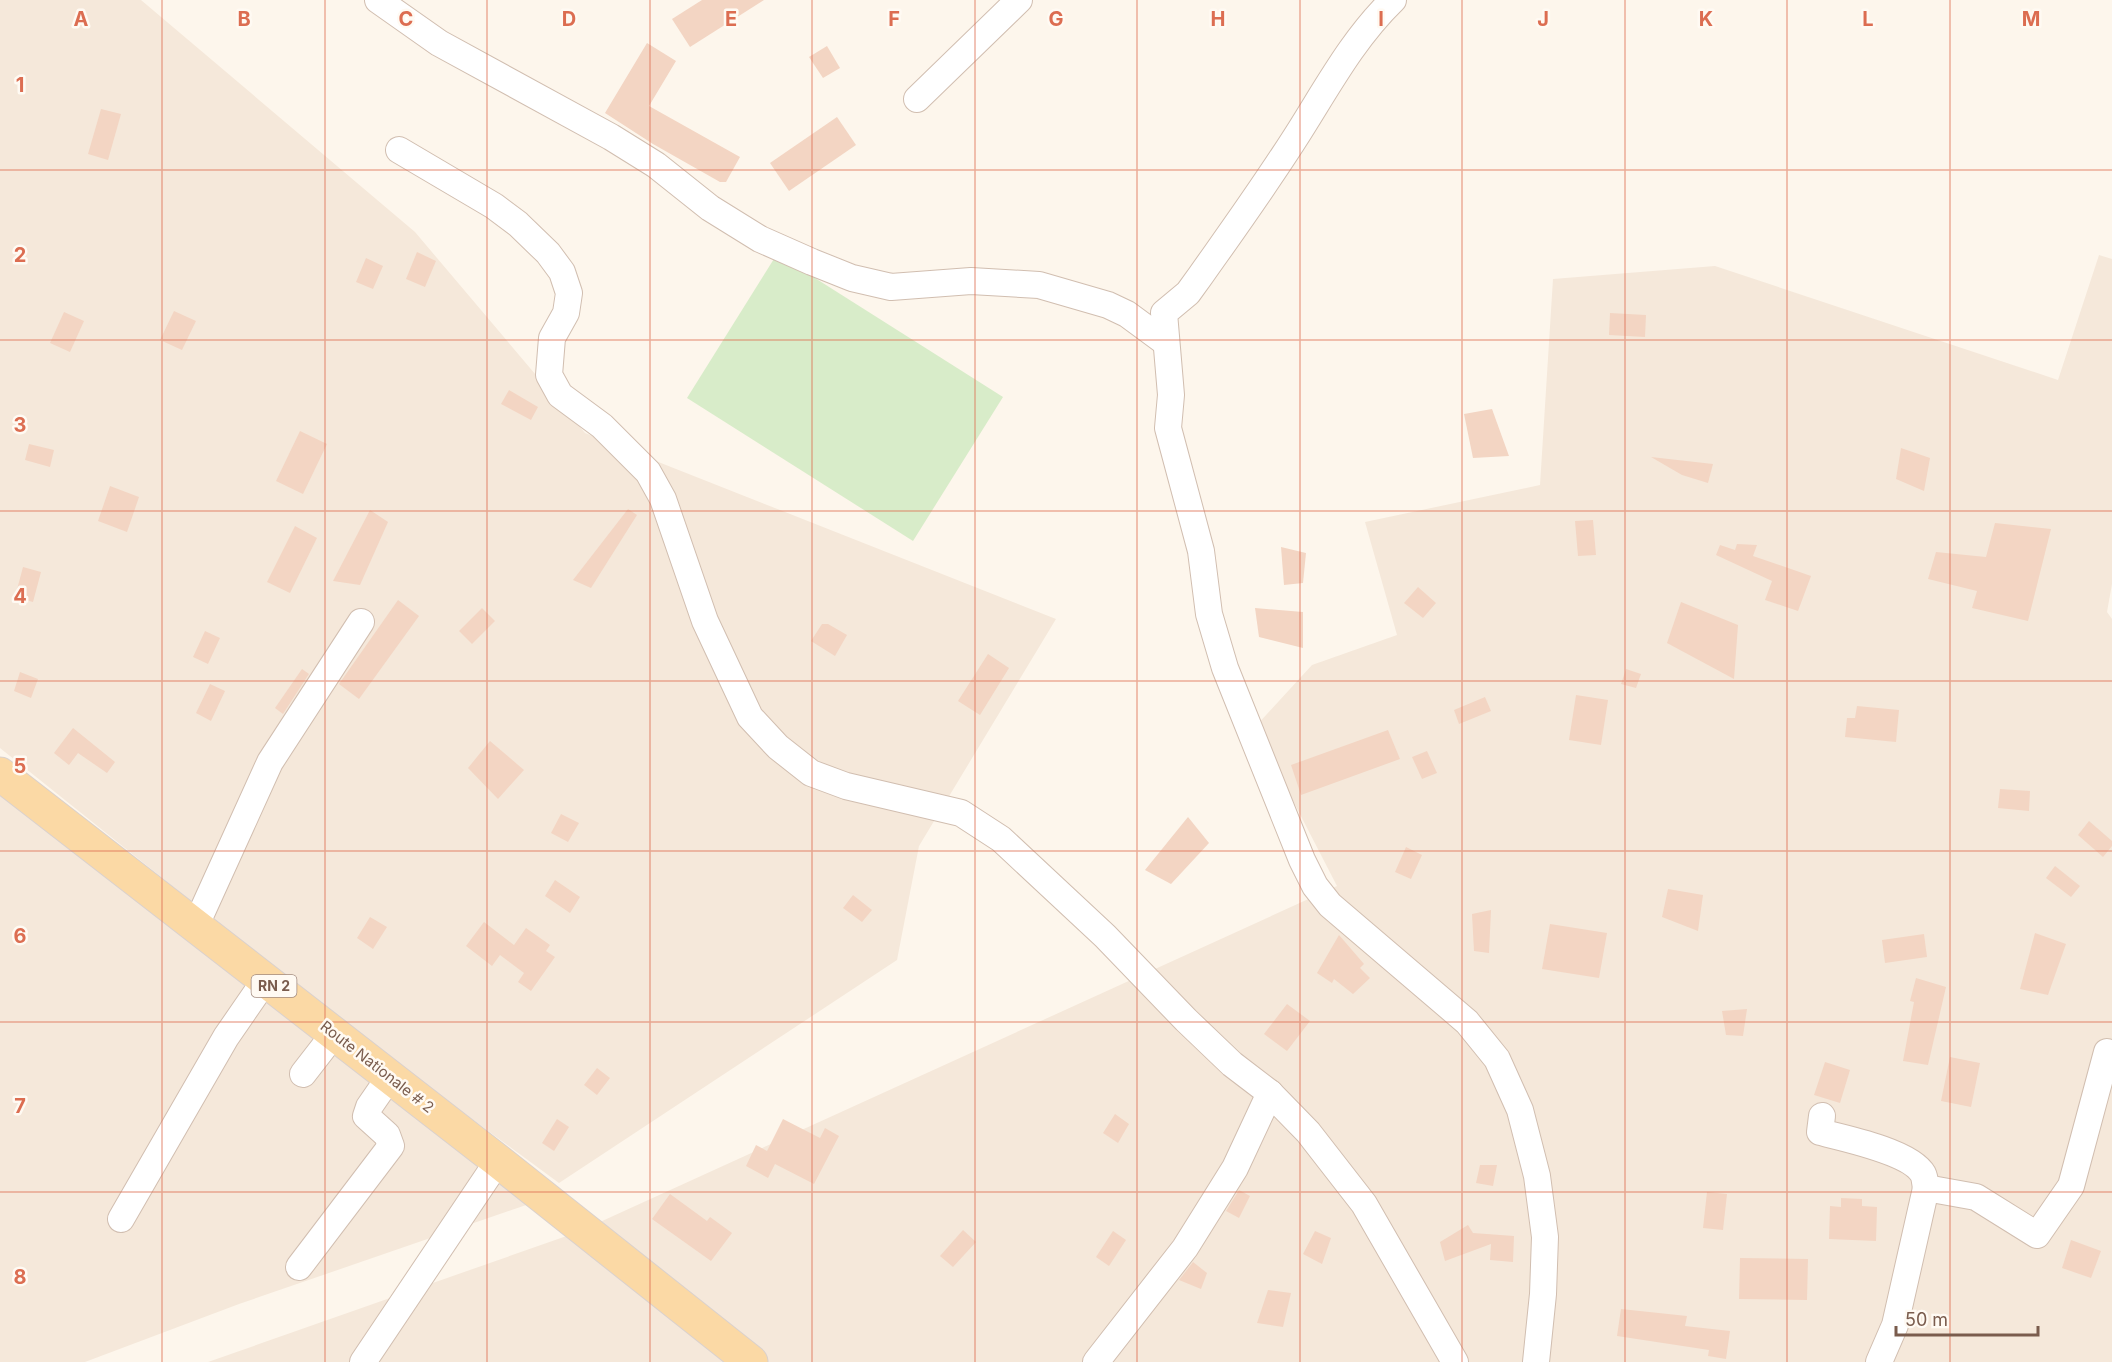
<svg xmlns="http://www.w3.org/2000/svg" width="2112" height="1362" viewBox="0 0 2112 1362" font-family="Inter,sans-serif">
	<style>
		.residential { fill: #f5e8da }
		.green { fill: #d8ecc9 }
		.building { fill: #f3d5c3 }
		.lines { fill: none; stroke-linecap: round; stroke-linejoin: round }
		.minor-casing { stroke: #d1beb0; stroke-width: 28 }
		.major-casing { stroke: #dad1cd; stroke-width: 35 }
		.minor { stroke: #fff; stroke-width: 26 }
		.major { stroke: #fbd9a5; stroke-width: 33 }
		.grid { fill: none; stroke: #dc6d51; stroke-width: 1.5; stroke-opacity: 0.55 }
		.labels { text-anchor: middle; stroke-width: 5; stroke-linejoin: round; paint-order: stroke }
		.shield { fill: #fffaf3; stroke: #a28b7f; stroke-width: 1.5 }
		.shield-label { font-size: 14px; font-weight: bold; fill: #7a5c4d }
		.street-label { font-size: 15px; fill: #7a5c4d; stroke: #fffaf3 }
		.grid-label { font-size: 20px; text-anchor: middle; font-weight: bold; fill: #dc6d51; stroke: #fffaf3; stroke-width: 5; stroke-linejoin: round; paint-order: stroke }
	</style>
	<rect width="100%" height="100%" fill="#fdf6ec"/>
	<g class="residential">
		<path d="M0 0H141L415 232 585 433 1056 619 919 846 897 960 559 1183 366 1041 0 748Z"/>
		<path d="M2099 255 2112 259V584L2107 612 2112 619V1362H208L578 1232 1337 886 1255 727 1312 665 1397 635 1365 522 1540 485 1553 279 1715 266 2058 380Z"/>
		<path d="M0 780 532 1203 239 1304 85 1362H0Z"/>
	</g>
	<path class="green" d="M777 254 1003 397 913 541 687 398Z"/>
	<g class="building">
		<path d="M702 0H764L690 47 672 19Z"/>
		<path d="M647 43 676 61 649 106 740 157 726 182H720L653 144 605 113Z"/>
		<path d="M827 46 840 68 823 78 809 57Z"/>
		<path d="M101 109 121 114 108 160 88 154Z"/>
		<path d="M837 117 856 145 789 191 770 163Z"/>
		<path d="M417 252 436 261 425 287 406 279Z"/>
		<path d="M366 258 383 266 373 289 356 282Z"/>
		<path d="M174 311 196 321 182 350 160 340Z"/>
		<path d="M64 312 84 321 70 352 50 343Z"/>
		<path d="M1610 313 1646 315 1645 337 1609 335Z"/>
		<path d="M509 390 538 407 531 420 501 404Z"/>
		<path d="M1492 409 1509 456 1473 458 1464 414Z"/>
		<path d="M300 431 327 444 303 494 276 481Z"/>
		<path d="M29 444 54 450 50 467 25 460Z"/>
		<path d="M1901 448 1930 458 1924 491 1896 479Z"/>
		<path d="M1651 457 1713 464 1708 483 1682 475Z"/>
		<path d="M110 486 139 497 127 532 98 521Z"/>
		<path d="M628 509 637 515 591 588 573 580Z"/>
		<path d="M370 510 388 522 360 585 333 581Z"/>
		<path d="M1593 520 1596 555 1578 556 1575 521Z"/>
		<path d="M1995 523 2051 529 2028 621 1972 608 1977 591 1928 579 1936 552 1986 557Z"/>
		<path d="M295 526 317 538 290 593 267 582Z"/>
		<path d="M1737 544 1757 545 1753 556 1811 576 1798 611 1765 600 1772 581 1716 555 1720 545 1735 550Z"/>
		<path d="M1281 547 1306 553 1303 583 1284 585Z"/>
		<path d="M23 567 41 572 33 602 15 597Z"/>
		<path d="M1418 587 1436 603 1423 618 1404 603Z"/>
		<path d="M398 600 419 616 359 699 339 684Z"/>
		<path d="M1681 602 1738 625 1734 679 1667 643Z"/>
		<path d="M482 608 495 621 472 644 459 631Z"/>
		<path d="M1255 608 1303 612V648L1259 637Z"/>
		<path d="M822 624H828L847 635 835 656 811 641Z"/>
		<path d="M205 631 220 638 208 664 193 657Z"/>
		<path d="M988 654 1009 668 980 715 958 701Z"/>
		<path d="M302 669 309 674 283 714 275 708Z"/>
		<path d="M1626 669 1641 674 1636 688 1621 684Z"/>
		<path d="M20 672 38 679 31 698 14 691Z"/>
		<path d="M210 684 225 691 211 721 196 713Z"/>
		<path d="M1576 695 1608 700 1601 745 1569 740Z"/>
		<path d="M1485 697 1491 711 1459 724 1454 710Z"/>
		<path d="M1857 706 1899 710 1896 742 1845 737 1847 718H1855Z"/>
		<path d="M73 728 115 762 107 773 78 753 69 765 54 753Z"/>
		<path d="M1388 730 1400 759 1301 795 1291 765Z"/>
		<path d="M490 741 524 770 498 799 468 768Z"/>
		<path d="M1427 751 1437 773 1422 779 1412 757Z"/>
		<path d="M2000 789 2030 791 2029 811 1998 808Z"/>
		<path d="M561 814 579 823 568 842 551 833Z"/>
		<path d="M1188 817 1209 843 1171 884 1145 870Z"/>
		<path d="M2089 821 2112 841V846L2103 857 2078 835Z"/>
		<path d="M1406 847 1422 855 1411 879 1395 872Z"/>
		<path d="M2055 866 2080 886 2071 897 2046 878Z"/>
		<path d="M555 880 580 897 570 913 545 896Z"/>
		<path d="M1668 889 1703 895 1698 931 1662 917Z"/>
		<path d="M853 895 872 910 862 922 843 908Z"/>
		<path d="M1491 910 1489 953 1474 951 1472 914Z"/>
		<path d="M370 917 387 927 373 949 357 938Z"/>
		<path d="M484 922 514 945 526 928 550 945 546 951 555 957 531 991 518 982 524 973 500 955 492 966 466 946Z"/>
		<path d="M1550 924 1607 933 1599 978 1542 969Z"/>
		<path d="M2035 933 2066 944 2048 995 2020 989Z"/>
		<path d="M1924 934 1927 957 1885 963 1882 940Z"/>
		<path d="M1339 935 1364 964 1360 968 1370 978 1353 994 1334 979 1332 983 1317 973Z"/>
		<path d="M1916 978 1946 987 1928 1065 1903 1061 1914 1002 1910 1001Z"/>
		<path d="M1287 1004 1310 1021 1287 1051 1264 1034Z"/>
		<path d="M1747 1009 1743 1036 1726 1035 1722 1011Z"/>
		<path d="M1950 1057 1980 1063 1971 1107 1941 1101Z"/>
		<path d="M1825 1062 1850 1070 1840 1103 1814 1095Z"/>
		<path d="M597 1068 610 1078 597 1095 584 1085Z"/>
		<path d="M1115 1114 1129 1124 1118 1143 1103 1133Z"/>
		<path d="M557 1119 569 1127 554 1151 542 1143Z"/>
		<path d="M783 1119 820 1138 825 1128 839 1136 814 1184 775 1164 768 1178 746 1166 756 1145 767 1151Z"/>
		<path d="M1480 1165H1497L1493 1186 1476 1183Z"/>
		<path d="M1239 1190 1250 1196 1239 1218 1226 1211Z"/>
		<path d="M1707 1192 1727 1194 1723 1230 1703 1228Z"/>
		<path d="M670 1194 707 1221 710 1217 732 1233 711 1261 652 1219Z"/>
		<path d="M1841 1198 1862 1199V1206L1877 1207 1876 1241 1829 1239 1830 1206 1841 1207Z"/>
		<path d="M1468 1225 1473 1233 1514 1236 1513 1262 1490 1260 1491 1244 1445 1261 1440 1242Z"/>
		<path d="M963 1230 976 1242 953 1267 940 1256Z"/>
		<path d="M1113 1231 1126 1240 1109 1266 1096 1257Z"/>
		<path d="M1315 1231 1331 1238 1322 1264 1303 1254Z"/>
		<path d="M2071 1240 2101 1251 2091 1278 2062 1268Z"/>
		<path d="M1740 1258 1808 1259 1807 1300 1739 1299Z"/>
		<path d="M1193 1262 1207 1273 1201 1289 1179 1280Z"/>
		<path d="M1268 1290 1291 1293 1283 1327 1257 1323Z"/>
		<path d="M1621 1309 1687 1316 1685 1326 1730 1331 1726 1359 1708 1356 1709 1350 1617 1336Z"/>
	</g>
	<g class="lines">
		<g class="minor-casing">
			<g id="minor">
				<path d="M378 0 439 43 611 137 656 165 710 208 760 239 812 262 852 278 891 287 971 281 1039 285 1108 305 1127 314 1165 342"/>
				<path d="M1393 0C1357 35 1333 77 1307 119 1274 173 1237 224 1201 275L1188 293 1164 313 1171 395 1168 428 1201 551 1209 614 1225 668 1302 860 1315 886 1330 905 1467 1022 1497 1059 1520 1110 1537 1176 1545 1237 1543 1294 1536 1362"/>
				<path d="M917 99 1019 0"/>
				<path d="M399 150 494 206 518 224 548 253 562 272 569 293 566 313 552 338 549 375 560 395 602 426 648 472 663 499 705 621 750 717 778 747 811 773 846 786 961 813 1001 839 1105 936 1186 1020 1232 1064 1270 1093 1308 1132 1364 1204 1455 1362"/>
				<path d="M196 925 270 762 361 622"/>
				<path d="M303 1074 334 1034"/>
				<path d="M1822 1116 1820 1132C1844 1138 1911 1152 1923 1174 1925 1178 1925 1183 1926 1188"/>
				<path d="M121 1219 226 1037 266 979"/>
				<path d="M299 1267 391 1146 387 1135 366 1116 369 1107 389 1078"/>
				<path d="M363 1362 498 1161"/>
				<path d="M1096 1362 1185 1248 1235 1168 1270 1093"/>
				<path d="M1879 1362 1895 1325 1926 1188 1976 1197 2037 1235 2071 1186 2107 1052"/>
			</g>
		</g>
		<g class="major-casing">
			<path id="major" d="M0 774 498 1161 751 1362"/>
		</g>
		<use href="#minor" class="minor"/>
		<use href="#major" class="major"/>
	</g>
	<path class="grid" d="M162 0V1362M325 0V1362M487 0V1362M650 0V1362M812 0V1362M975 0V1362M1137 0V1362M1300 0V1362M1462 0V1362M1625 0V1362M1787 0V1362M1950 0V1362M0 170H2112M0 340H2112M0 511H2112M0 681H2112M0 851H2112M0 1022H2112M0 1192H2112"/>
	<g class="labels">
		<rect class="shield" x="251.5" y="975" width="45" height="22" rx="4.5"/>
		<g class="shield-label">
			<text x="274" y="991">RN 2</text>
		</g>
		<g class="street-label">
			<text transform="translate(377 1067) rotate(38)" y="5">Route Nationale # 2</text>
		</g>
	</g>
	<g class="grid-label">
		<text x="81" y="26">A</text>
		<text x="244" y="26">B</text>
		<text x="406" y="26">C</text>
		<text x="569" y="26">D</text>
		<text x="731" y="26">E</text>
		<text x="894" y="26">F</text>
		<text x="1056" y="26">G</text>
		<text x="1218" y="26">H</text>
		<text x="1381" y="26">I</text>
		<text x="1543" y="26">J</text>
		<text x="1706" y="26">K</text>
		<text x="1868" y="26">L</text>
		<text x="2031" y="26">M</text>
		<text x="20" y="92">1</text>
		<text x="20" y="262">2</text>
		<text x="20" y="432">3</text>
		<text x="20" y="603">4</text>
		<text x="20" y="773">5</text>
		<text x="20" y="943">6</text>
		<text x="20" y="1113">7</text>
		<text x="20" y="1284">8</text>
	</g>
	<path d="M1896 1326v9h142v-9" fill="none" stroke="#7a5c4d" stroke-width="3"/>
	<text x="1905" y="1326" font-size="18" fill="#7a5c4d" stroke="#fffaf3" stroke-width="4.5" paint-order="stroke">50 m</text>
</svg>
